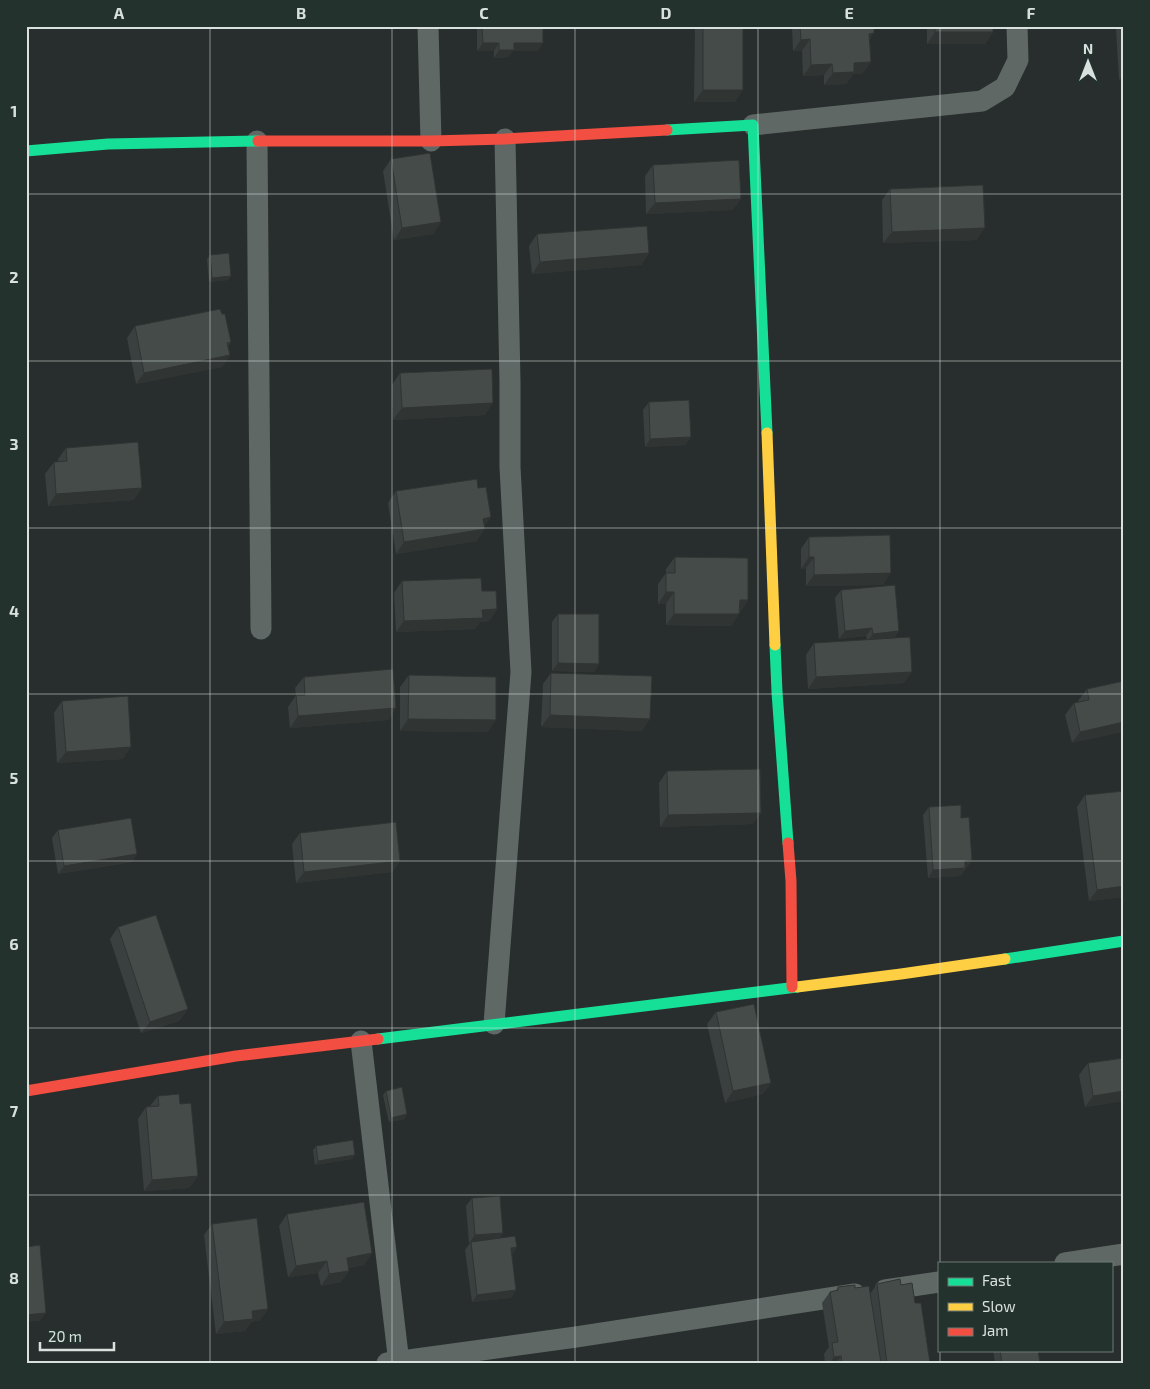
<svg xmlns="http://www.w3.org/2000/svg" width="1150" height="1389" viewBox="0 0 1150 1389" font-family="'Exo 2',sans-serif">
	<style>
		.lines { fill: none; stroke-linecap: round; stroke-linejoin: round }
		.street { stroke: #606866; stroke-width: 21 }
		.fast { stroke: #16e098; stroke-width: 11 }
		.slow { stroke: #ffcf43; stroke-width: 11 }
		.jam { stroke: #f24e42; stroke-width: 11 }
		.wall { fill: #3a403f }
		.shaded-wall { fill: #303433 }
		.building { fill: #444b49; stroke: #303433 }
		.grid { fill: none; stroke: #d8e1de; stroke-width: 1; stroke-opacity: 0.55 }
		.neatline { fill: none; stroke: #d8e1de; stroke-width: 2 }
		.grid-label { font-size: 16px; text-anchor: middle; font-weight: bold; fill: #d8e1de }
	</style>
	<rect width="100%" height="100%" fill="#282e2d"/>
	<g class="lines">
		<g class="street">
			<path d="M428 26 431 141"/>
			<path d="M753 125 982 101 1005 87 1018 60 1017 26"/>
			<path d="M257 141 261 629"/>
			<path d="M494 1024 521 672 510 467V382L505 139"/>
			<path d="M361 1041 399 1363"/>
			<path d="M1065 1263 1124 1254"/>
			<path d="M885 1290 939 1282"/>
			<path d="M387 1363 576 1337 855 1294"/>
		</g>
		<g class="fast">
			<path d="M667 130 753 125 767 433"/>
			<path d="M26 151 108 144 258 141"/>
			<path d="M775 645 777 692 788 843"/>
			<path d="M1005 959 1124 941"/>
			<path d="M378 1039 797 987"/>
		</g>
		<g class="slow">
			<path d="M767 433 775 645"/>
			<path d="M797 987 901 974 1005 959"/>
		</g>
		<g class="jam">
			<path d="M258 141H431L505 139 667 130"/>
			<path d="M788 843 791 881 792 987"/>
			<path d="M26 1091 236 1056 378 1039"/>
		</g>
	</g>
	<g class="wall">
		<path d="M477 26H543V43L538 51H513L508 57 494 58V51H477Z"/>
		<path d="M695 26H743L735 102H694Z"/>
		<path d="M792 26H874L870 40 871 62 862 74H853L846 84 824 85V75L803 76 802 51H793Z"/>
		<path d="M927 26H993V32L985 44H927Z"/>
		<path d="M1117 26H1124V80H1119L1116 28Z"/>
		<path d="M391 159 441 222 433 234 394 240 383 171Z"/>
		<path d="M653 165 741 199 732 210 646 214 645 176Z"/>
		<path d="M890 189 977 240 883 243 882 200Z"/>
		<path d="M537 234 649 253 641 265 532 274 529 246Z"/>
		<path d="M210 255 231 276 228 280 209 282 207 259Z"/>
		<path d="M222 314 231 342 228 346 230 355 222 367 136 384 127 338 135 326Z"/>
		<path d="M400 373 485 415 393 420 392 385Z"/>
		<path d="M649 402 691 437 685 445 645 447 643 410Z"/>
		<path d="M66 448 134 500 48 506 45 474 54 462H58V459Z"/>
		<path d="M478 488 491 517 484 526 477 541 396 554 388 503 396 491Z"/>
		<path d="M809 537 883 585 806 586V568L801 569V549Z"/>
		<path d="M675 557 748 600 731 626 666 625V604H658V584L666 573V569Z"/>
		<path d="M402 581 482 591 497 609 489 621 480 622 475 629 396 632 394 593Z"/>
		<path d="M841 590 899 631 894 638 904 683 808 689 806 655 814 643 867 640 866 636 839 639 835 598Z"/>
		<path d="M558 614 599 664 594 672 552 671V622Z"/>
		<path d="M551 673 642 731 541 727 543 684Z"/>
		<path d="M409 675 488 732 400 731V687Z"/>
		<path d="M304 677 396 708 388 720 290 728 288 707 296 695 295 688Z"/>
		<path d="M1124 681 1072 743 1065 715 1074 703 1079 702 1078 701 1087 689Z"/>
		<path d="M62 701 123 759 57 763 54 713Z"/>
		<path d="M667 771 753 824 660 827 659 783Z"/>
		<path d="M1085 795 1124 897 1089 901 1077 807Z"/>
		<path d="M929 807 961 818 972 860 960 876 928 878 923 815Z"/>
		<path d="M58 830 137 854 132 862 58 874 52 838Z"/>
		<path d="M300 833 400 861 392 872 296 883 292 844Z"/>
		<path d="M118 927 188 1009 179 1021 141 1033 110 939Z"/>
		<path d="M716 1012 771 1083 763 1094 725 1103 707 1024Z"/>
		<path d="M1124 1058V1101L1085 1107 1079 1075 1088 1063Z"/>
		<path d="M386 1091 405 1119 389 1122 383 1095Z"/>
		<path d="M158 1096 180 1104 198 1176 189 1188 144 1191 138 1119 146 1107 150 1106Z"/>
		<path d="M316 1146 355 1155 352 1159 315 1165 313 1150Z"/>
		<path d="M472 1198 503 1233 499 1238 517 1247 512 1255 516 1290 511 1298 472 1302 465 1250 470 1243H469L466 1206Z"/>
		<path d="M287 1214 372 1253 364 1265 348 1268 349 1271 341 1282 321 1286 318 1273 288 1277 279 1226Z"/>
		<path d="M212 1224 268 1309 260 1320 251 1322 245 1331 216 1334 204 1235Z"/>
		<path d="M877 1284 901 1285 915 1303 930 1363H825L824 1354 829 1347 822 1303 830 1292 836 1291 838 1287 855 1288 870 1294Z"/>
		<path d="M993 1350H1038L1040 1363H995Z"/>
	</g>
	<g class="shaded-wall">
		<path d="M935 32H993L985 44H927Z"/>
		<path d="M874 33 866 45 869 34Z"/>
		<path d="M810 39 802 51H793L801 40Z"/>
		<path d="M483 43H499L494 51H477Z"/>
		<path d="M514 43H543L538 51H513L508 57 494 58 499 50Z"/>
		<path d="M871 62 862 74H853L846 84 824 85 833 73 854 63Z"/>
		<path d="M832 64 824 75 803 76 811 65Z"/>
		<path d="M1124 73V80H1119Z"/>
		<path d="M703 90H743L735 102H694Z"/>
		<path d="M741 199 732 210 646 214 655 203Z"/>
		<path d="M441 222 433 234 394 240 402 228Z"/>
		<path d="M985 228 977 240 883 243 892 232Z"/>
		<path d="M649 253 641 265 532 274 540 262Z"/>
		<path d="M231 276 228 280 209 282 212 278Z"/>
		<path d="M230 355 222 367 136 384 144 373Z"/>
		<path d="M493 403 485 415 393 420 402 408Z"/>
		<path d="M691 437 685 445 645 447 650 439Z"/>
		<path d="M142 488 134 500 48 506 56 494Z"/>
		<path d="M491 517 482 529 483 519Z"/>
		<path d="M485 529 477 541 396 554 404 542Z"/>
		<path d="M809 557H814L806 568 801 569Z"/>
		<path d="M891 573 883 585 806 586 814 575Z"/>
		<path d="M666 592H674L666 604H658Z"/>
		<path d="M740 600H748L740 612Z"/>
		<path d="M497 609 489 621 480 622 475 629 396 632 404 621 482 610Z"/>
		<path d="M674 614H739L731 626 666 625Z"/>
		<path d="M872 628 866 636 839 639 845 631Z"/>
		<path d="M899 631 893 639 867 642 873 634Z"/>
		<path d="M558 663 599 664 594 672 552 671Z"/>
		<path d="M912 672 904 683 808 689 816 677Z"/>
		<path d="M396 708 388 720 290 728 298 716Z"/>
		<path d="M550 715 650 719 642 731 541 727Z"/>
		<path d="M408 719 496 720 488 732 400 731Z"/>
		<path d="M1124 722V732L1072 743 1080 732Z"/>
		<path d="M131 747 123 759 57 763 66 752Z"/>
		<path d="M761 813 753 824 660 827 668 815Z"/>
		<path d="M137 854 132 862 58 874 64 866Z"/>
		<path d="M972 860 967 868H963H965L960 876 928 878 933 870 965 861Z"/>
		<path d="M400 861 392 872 296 883 304 872Z"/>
		<path d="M1124 886V897L1089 901 1097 890Z"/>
		<path d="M188 1009 179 1021 141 1033 150 1022Z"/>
		<path d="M771 1083 763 1094 725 1103 733 1091Z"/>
		<path d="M1124 1091V1101L1085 1107 1093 1096Z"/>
		<path d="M407 1114 405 1119 389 1122 391 1118Z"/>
		<path d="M355 1155 352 1159 315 1165 318 1161Z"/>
		<path d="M198 1176 189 1188 144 1191 152 1180Z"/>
		<path d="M503 1233 498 1241 469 1243 475 1235Z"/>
		<path d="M517 1247 512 1255 511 1248Z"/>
		<path d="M372 1253 364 1265 339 1269 347 1258Z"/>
		<path d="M327 1261 318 1273 288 1277 296 1266Z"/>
		<path d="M349 1271 341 1282 321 1286 329 1274Z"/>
		<path d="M516 1290 511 1298 472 1302 477 1295Z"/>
		<path d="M268 1309 260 1320 251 1322 245 1331 216 1334 224 1322 252 1311Z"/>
		<path d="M46 1313 40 1321 26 1322V1315Z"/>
		<path d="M841 1356 836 1363H830L834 1357Z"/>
	</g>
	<g class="building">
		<path d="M482 26H543V43H514V50H499V43H483Z"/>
		<rect x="703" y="26" width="40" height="64"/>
		<path d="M800 26H874V33L869 34 871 62 854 63V72L833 73 832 64 811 65 810 39 801 40Z"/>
		<rect x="935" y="26" width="58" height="6"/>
		<path d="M1122 26H1124V63Z"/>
		<path d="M430 153 441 222 402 228 391 159Z"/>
		<path d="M739 160 741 199 655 203 653 165Z"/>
		<path d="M983 185 985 228 892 232 890 189Z"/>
		<path d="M647 226 649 253 540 262 537 234Z"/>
		<path d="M229 253 231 276 212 278 210 255Z"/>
		<path d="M220 309 222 314H225L231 342 227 343 230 355 144 373 135 326Z"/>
		<path d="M492 369 493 403 402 408 400 373Z"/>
		<path d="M689 400 691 437 650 439 649 402Z"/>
		<path d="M138 442 142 488 56 494 54 462 67 461 66 448Z"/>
		<path d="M477 479 478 488 486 487 491 517 483 519 485 529 404 542 396 491Z"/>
		<path d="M890 535 891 573 814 575V557H809V537Z"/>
		<path d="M675 557 748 558V600H740L739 614H674V592H666V573H675Z"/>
		<path d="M481 578 482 591H496L497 609 482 610 483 618 404 621 402 581Z"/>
		<path d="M895 585 899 631 873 634 872 628 845 631 841 590Z"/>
		<path d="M558 614H599V664L558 663Z"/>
		<path d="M910 637 912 672 816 677 814 643Z"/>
		<path d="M393 669 396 708 298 716 296 695H305L304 677Z"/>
		<path d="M551 673 652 676 650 719 550 715Z"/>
		<path d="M409 675 496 677V720L408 719Z"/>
		<path d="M1124 681V722L1080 732 1074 703 1089 700 1087 689Z"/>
		<path d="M128 696 131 747 66 752 62 701Z"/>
		<path d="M760 769 761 813 668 815 667 771Z"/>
		<path d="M1124 791V886L1097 890 1085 795Z"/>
		<path d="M961 805V818L969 817 972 860 965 861V868L933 870 929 807Z"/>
		<path d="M131 818 137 854 64 866 58 830Z"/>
		<path d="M396 822 400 861 304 872 300 833Z"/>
		<path d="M156 915 188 1009 150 1022 118 927Z"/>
		<path d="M754 1004 771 1083 733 1091 716 1012Z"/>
		<path d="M1124 1058V1091L1093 1096 1088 1063Z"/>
		<path d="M402 1087 407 1114 391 1118 386 1091Z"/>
		<path d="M179 1094 180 1104 191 1103 198 1176 152 1180 146 1107 159 1106 158 1096Z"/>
		<path d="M353 1140 355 1155 318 1161 316 1146Z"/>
		<path d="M500 1196 503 1233 475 1235 472 1198Z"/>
		<path d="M364 1202 372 1253 347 1258 349 1271 329 1274 327 1261 296 1266 287 1214Z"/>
		<path d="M257 1218 268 1309 252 1311 253 1319 224 1322 212 1224Z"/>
		<path d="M515 1236 517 1247 511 1248 516 1290 477 1295 471 1242Z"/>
		<path d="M40 1245 46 1313 26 1315V1247Z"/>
		<path d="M900 1279 901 1285 912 1283 915 1303H921L930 1363H887L877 1284Z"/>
		<path d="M855 1285V1288L869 1286 881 1363H842L841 1356 834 1357 832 1343 838 1342 830 1292 838 1290V1287Z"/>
		<path d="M1000 1350H1038L1040 1363H1002Z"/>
	</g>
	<path class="grid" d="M210 26V1363M392 26V1363M575 26V1363M758 26V1363M940 26V1263M26 194H1124M26 361H1124M26 528H1124M26 694H1124M26 861H1124M26 1028H1124M26 1195H1124M940 1350V1363"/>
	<rect width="1150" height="1389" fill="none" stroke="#24322e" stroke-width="55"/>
	<rect x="938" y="1262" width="175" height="90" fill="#24322e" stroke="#6c7874"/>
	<rect x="948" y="1278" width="25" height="8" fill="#16e098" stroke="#6c7874"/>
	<text x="982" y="1286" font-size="15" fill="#d8e1de">Fast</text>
	<rect x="948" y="1303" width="25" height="8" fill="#ffcf43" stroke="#6c7874"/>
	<text x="982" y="1312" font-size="15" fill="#d8e1de">Slow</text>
	<rect x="948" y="1328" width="25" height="8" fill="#f24e42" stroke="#6c7874"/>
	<text x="982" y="1336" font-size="15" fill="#d8e1de">Jam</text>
	<g transform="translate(1088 62)" stroke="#24322e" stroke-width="4" paint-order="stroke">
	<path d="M0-4L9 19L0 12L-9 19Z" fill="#d8e1de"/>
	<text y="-8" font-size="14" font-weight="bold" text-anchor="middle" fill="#d8e1de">N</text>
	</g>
	<path d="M40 1342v8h74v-8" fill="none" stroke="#d8e1de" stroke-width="2.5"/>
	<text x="48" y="1342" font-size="15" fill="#d8e1de" stroke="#24322e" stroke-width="4" paint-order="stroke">20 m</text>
	<rect x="28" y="28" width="1094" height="1334" class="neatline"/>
	<g class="grid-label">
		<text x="119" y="19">A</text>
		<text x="301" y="19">B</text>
		<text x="484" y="19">C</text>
		<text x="666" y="19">D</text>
		<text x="849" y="19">E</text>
		<text x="1031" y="19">F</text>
		<text x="14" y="117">1</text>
		<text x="14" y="283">2</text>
		<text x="14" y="450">3</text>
		<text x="14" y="617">4</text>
		<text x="14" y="784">5</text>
		<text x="14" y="950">6</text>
		<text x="14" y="1117">7</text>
		<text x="14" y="1284">8</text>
	</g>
</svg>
